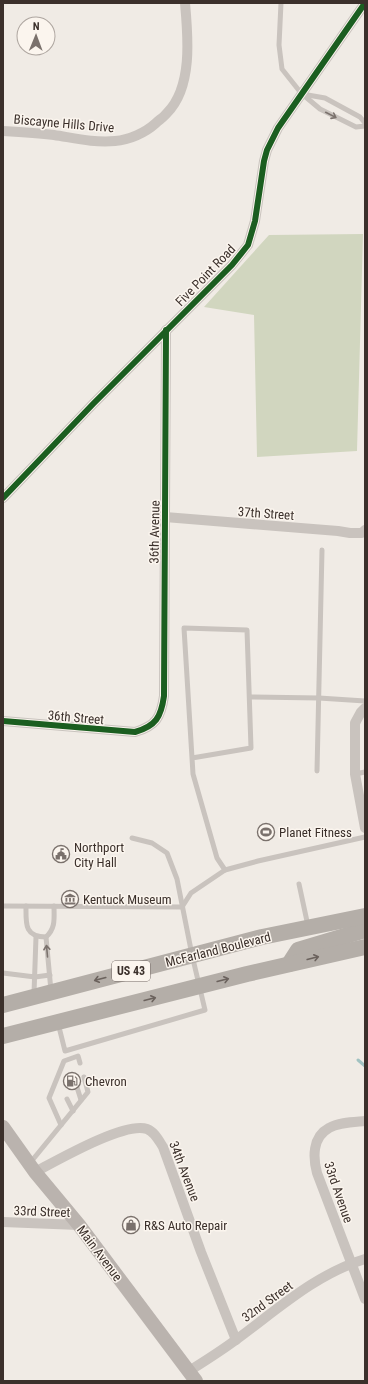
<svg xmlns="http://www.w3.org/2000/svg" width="368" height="1384" viewBox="0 0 368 1384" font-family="'Roboto Condensed',sans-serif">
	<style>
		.green { fill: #d1d6bf }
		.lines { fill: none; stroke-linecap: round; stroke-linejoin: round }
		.stream { stroke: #a1c2c1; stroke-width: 3 }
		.service { stroke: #c9c3be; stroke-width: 5 }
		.minor { stroke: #c9c3be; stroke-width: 10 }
		.secondary { stroke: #bab3ae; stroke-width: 14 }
		.trunk { stroke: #b4aea8; stroke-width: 16 }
		.cycleway-casing { stroke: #fbf5ee; stroke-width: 8 }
		.cycleway { stroke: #1b5e20; stroke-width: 6 }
		.oneway { stroke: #7b726d }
		.oneway2 { stroke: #6b625d }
		.labels { text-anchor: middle; stroke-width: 3; stroke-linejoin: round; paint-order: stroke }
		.shield { fill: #fbf5ee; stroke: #756b66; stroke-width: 1 }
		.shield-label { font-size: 12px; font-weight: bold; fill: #3b302b }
		.street-label { font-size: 13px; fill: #3b302b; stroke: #fbf5ee }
		.poi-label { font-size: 13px; fill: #3b302b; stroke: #fbf5ee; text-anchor: start }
	</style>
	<rect width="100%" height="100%" fill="#f0ebe5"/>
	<path class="green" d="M363 234 357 451 257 457 254 315 204 307 269 235Z"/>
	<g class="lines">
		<path class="stream" d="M358 1060 365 1066"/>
		<g class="service">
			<path d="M281 3 279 45 282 69 301 93 320 109 356 127 365 126"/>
			<path d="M302 94 325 98 360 117 365 123"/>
			<path d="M250 697 319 698 365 701"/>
			<path d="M192 758 251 748 247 630 184 628 193 774 217 858 225 870"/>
			<path d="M317 771 322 550"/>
			<path d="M355 774 365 772"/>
			<path d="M299 884 308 926"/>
			<path d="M3 906 182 907 191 893 225 870 258 861 365 837"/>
			<path d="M26 906C26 923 24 937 46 937 56 928 54 918 54 906"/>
			<path d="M46 937 51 991"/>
			<path d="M3 973 35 977 50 975"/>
			<path d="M34 993 36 937"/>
			<path d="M58 1023 65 1051 205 1010 192 955 177 879 167 853 152 843 132 838"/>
			<path d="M76 1084 81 1100"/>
			<path d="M67 1099 73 1111"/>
			<path d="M61 1125 49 1098 64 1061 78 1056 80 1063"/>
			<path d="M30 1163 88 1092 84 1077"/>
		</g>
		<g class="minor">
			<path d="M3 131C20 132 37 133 54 135 74 138 94 143 115 141 129 140 145 133 156 123 159 120 164 117 167 113 193 87 188 36 185 3"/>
			<path d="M3 498 93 404 232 265 248 245 255 221 264 161 267 150 278 128 365 3"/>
			<path d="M165 517 338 531 350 533H362L365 530"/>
			<path d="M365 708 361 712 355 723V774L365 828"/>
			<path d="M3 721 135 732C156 726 161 717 164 696L166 330"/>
			<path d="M365 1121C353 1122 339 1122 329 1128 312 1137 313 1158 317 1173L365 1299"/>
			<path d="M35 1172C56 1161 125 1121 147 1129 155 1132 159 1141 163 1147L201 1252 236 1340"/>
			<path d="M3 1222 79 1225"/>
			<path d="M189 1371C205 1361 221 1351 237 1339 278 1309 316 1274 365 1259"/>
		</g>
		<path class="secondary" d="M3 1127 35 1172 79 1225 196 1381"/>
		<g class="trunk">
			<path d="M289 964 298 950 365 930"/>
			<path d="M3 1005 262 937 365 916"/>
			<path d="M3 1036 247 974 365 947"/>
		</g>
		<g class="cycleway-casing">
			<g id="cycleway">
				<path d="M3 498 93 404 232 265 248 245 255 221 264 161 267 150 278 128 365 3"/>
				<path d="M3 721 135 732C156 726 161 717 164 696L166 330"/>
			</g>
		</g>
		<use href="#cycleway" class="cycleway"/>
	</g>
	<defs><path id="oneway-shaft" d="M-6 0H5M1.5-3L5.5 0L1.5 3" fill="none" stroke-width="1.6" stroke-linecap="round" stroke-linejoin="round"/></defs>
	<g class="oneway">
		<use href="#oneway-shaft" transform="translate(331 115) rotate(27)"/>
		<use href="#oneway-shaft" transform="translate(47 951) rotate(-95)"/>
	</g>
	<g class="oneway2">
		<use href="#oneway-shaft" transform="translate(313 958) rotate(-14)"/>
		<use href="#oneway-shaft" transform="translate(100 979) rotate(165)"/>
		<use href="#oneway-shaft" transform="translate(223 980) rotate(-14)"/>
		<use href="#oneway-shaft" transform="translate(150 999) rotate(-14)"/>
	</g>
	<defs>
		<g id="stadium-ring" transform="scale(0.9)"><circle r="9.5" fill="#fbf5ee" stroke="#7a716c" stroke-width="1.5"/><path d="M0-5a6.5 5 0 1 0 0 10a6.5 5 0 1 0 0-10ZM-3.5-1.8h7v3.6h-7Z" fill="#7a716c"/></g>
		<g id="civic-ring" transform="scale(0.9)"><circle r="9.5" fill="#fbf5ee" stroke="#7a716c" stroke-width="1.5"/><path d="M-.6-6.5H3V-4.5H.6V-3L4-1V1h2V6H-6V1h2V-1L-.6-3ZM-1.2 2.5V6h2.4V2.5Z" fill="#7a716c"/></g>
		<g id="museum-ring" transform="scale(0.9)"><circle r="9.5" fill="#fbf5ee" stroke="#7a716c" stroke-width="1.5"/><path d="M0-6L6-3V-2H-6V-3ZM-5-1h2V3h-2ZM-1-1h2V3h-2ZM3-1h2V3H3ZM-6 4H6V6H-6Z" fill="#7a716c"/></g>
		<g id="fuel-ring" transform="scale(0.9)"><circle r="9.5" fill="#fbf5ee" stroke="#7a716c" stroke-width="1.5"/><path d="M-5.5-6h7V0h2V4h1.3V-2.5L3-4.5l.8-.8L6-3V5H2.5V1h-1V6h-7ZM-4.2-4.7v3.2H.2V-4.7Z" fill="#7a716c"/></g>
		<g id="shop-ring" transform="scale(0.9)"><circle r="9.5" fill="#fbf5ee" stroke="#7a716c" stroke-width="1.5"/><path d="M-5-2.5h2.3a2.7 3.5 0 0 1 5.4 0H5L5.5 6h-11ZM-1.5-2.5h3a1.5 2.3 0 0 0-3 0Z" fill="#7a716c"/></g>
	</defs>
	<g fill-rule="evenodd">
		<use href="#stadium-ring" x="266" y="832"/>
		<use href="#civic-ring" x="61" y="854"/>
		<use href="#museum-ring" x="70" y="899"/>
		<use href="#fuel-ring" x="72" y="1081"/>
		<use href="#shop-ring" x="131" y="1225"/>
	</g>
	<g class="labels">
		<rect class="shield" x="112" y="961" width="38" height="20" rx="3"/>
		<g class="shield-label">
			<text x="131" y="975">US 43</text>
		</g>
		<g class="street-label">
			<text transform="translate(64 123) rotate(5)" y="5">Biscayne Hills Drive</text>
			<text transform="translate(205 275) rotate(-46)" y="5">Five Point Road</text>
			<text transform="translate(266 513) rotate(4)" y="5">37th Street</text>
			<text transform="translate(154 532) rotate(-89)" y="5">36th Avenue</text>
			<text transform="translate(76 717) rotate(5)" y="5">36th Street</text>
			<text transform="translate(218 949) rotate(-14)" y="5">McFarland Boulevard</text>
			<text transform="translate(185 1171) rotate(69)" y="5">34th Avenue</text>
			<text transform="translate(339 1192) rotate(71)" y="5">33rd Avenue</text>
			<text transform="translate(42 1211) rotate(2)" y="5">33rd Street</text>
			<text transform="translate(100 1253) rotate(53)" y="5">Main Avenue</text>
			<text transform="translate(267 1301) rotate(-36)" y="5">32nd Street</text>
		</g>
		<g class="poi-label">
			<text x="279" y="837">Planet Fitness</text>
			<text x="74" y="852">Northport<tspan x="74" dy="15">City Hall</tspan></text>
			<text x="83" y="904">Kentuck Museum</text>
			<text x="85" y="1086">Chevron</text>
			<text x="144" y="1230">R&amp;S Auto Repair</text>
		</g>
	</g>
	<rect width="368" height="1384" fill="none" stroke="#3b302b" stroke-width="8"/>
	<g transform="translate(36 36) rotate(1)"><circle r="19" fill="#fbf5ee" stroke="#aea6a0"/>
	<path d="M0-3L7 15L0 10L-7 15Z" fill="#7a716c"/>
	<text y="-6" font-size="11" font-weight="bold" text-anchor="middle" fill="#3b302b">N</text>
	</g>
</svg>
